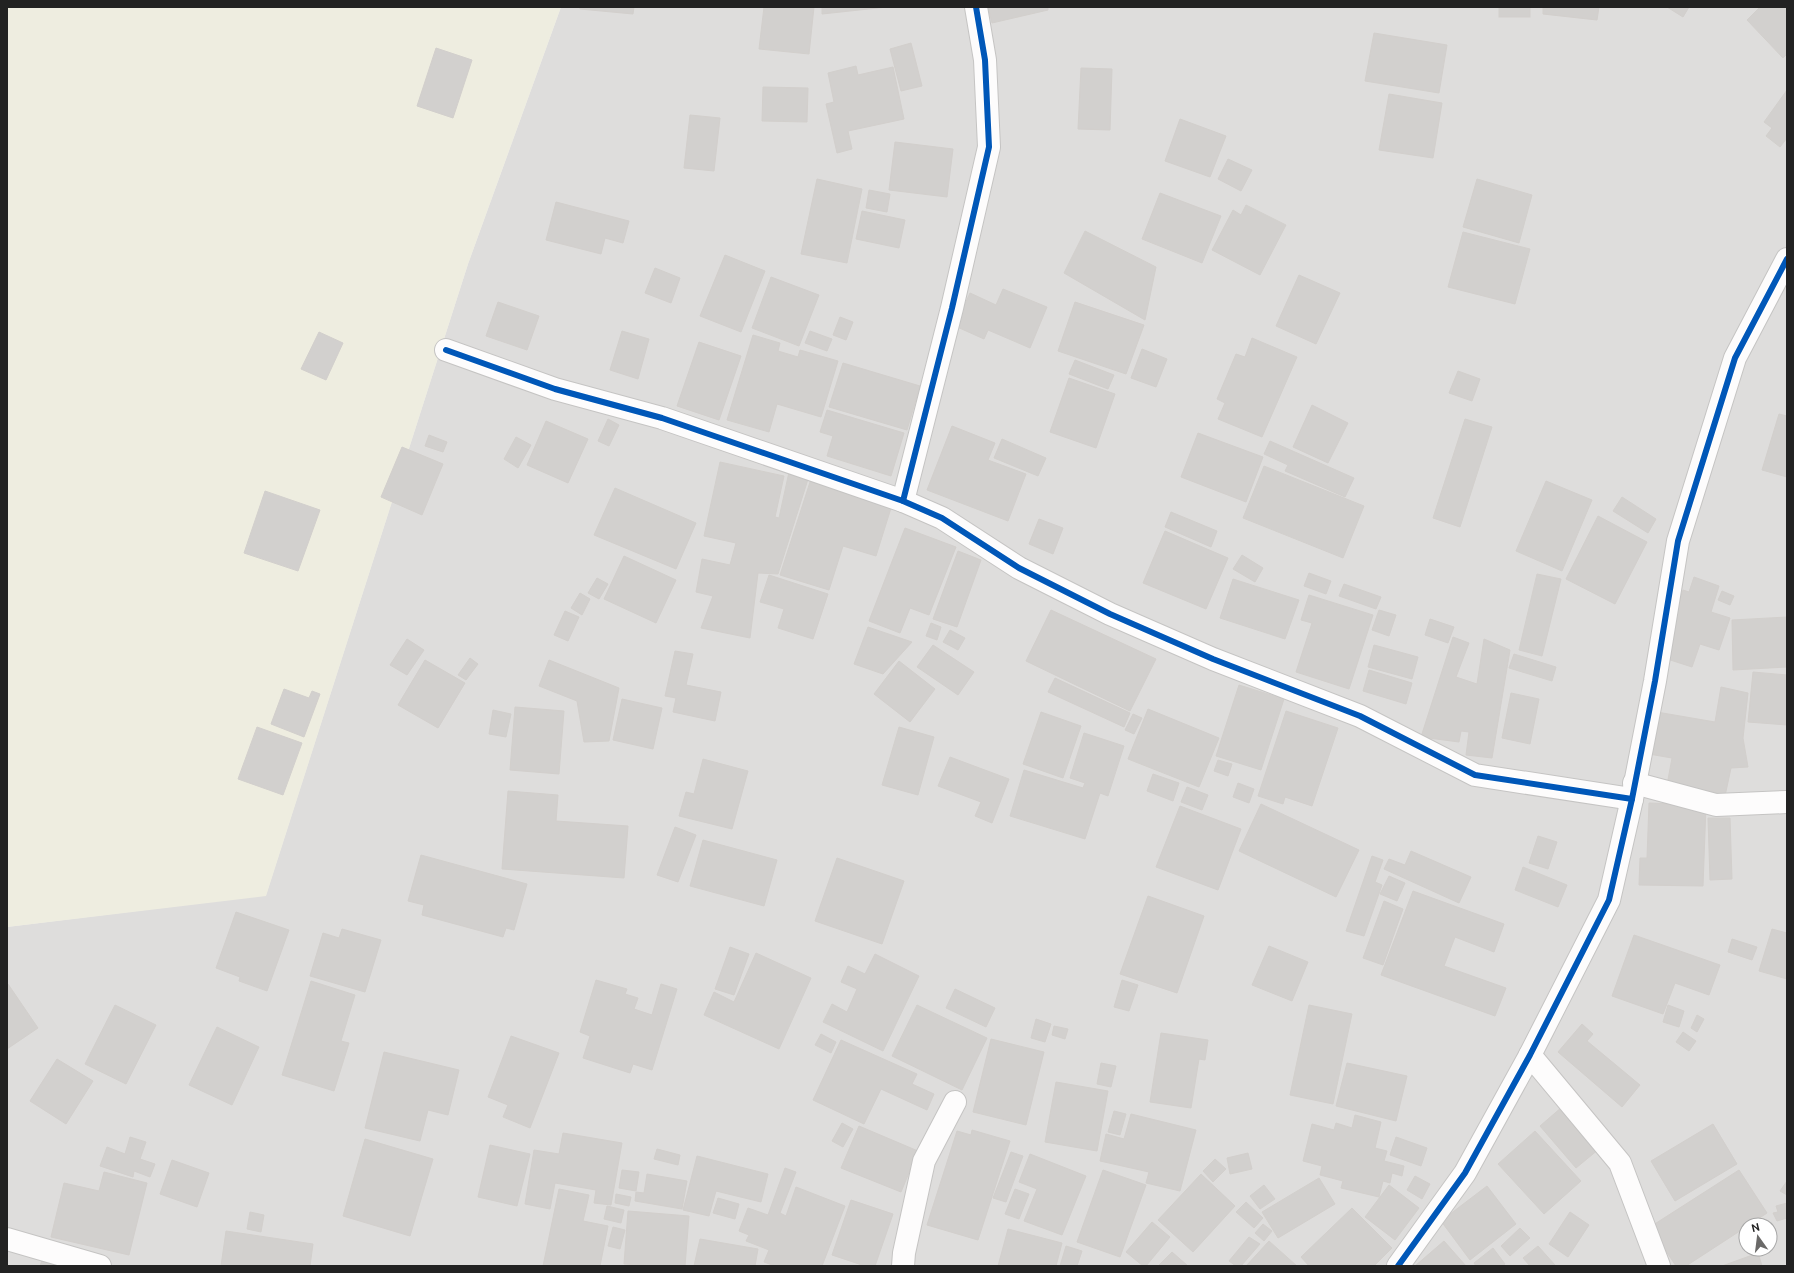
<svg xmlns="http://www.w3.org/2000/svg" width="1794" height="1273" viewBox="0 0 1794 1273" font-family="Ubuntu,sans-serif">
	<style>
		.residential { fill: #dedddc; fill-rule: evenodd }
		.farmland { fill: #eeede0 }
		.building { fill: #d2d0ce; stroke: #d2cfcc }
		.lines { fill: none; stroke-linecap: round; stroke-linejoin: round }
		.minor-casing { stroke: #c5c4c3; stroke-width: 24 }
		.minor { stroke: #fdfcfc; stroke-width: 22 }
		.cycleway-casing { stroke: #fff; stroke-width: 8 }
		.cycleway { stroke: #0057b8; stroke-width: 6 }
	</style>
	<rect width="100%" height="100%" fill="#efedeb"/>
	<path class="residential" d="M561 7H1787V1266H7V927L266 895 468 264ZM1746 1225H1770V1249H1746Z"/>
	<path class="farmland" d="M7 7H561L468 264 266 896 7 927Z"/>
	<g class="building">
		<path d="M580 7H634L633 14 580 9Z"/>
		<path d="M764 7H814L809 54 759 49Z"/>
		<path d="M822 7H887L822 14Z"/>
		<path d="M988 7H1048V10L992 23Z"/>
		<rect x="1499" y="7" width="31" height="10"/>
		<path d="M1543 7H1599L1597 20 1543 14Z"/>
		<path d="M1667 7H1689L1683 17Z"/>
		<path d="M1760 7H1787V54L1783 58 1747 20Z"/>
		<path d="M1374 33 1447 45 1439 93 1365 81Z"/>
		<path d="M911 43 922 86 901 91 890 49Z"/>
		<path d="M436 48 472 60 453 118 417 106Z"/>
		<path d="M856 66 858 75 893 67 904 119 848 131 852 149 837 153 826 104 834 102 828 73Z"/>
		<path d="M1081 68 1112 69 1110 130 1078 129Z"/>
		<path d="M763 87 808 88 807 122 762 121Z"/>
		<path d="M1787 90V138L1780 147 1766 136 1772 128 1764 122Z"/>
		<path d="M1389 94 1442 103 1433 158 1379 150Z"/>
		<path d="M690 115 720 118 714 171 684 168Z"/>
		<path d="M1180 119 1226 136 1210 177 1165 161Z"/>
		<path d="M895 142 953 149 947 197 889 190Z"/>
		<path d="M1228 159 1252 170 1241 191 1218 179Z"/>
		<path d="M817 179 862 189 847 263 801 254Z"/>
		<path d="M1477 179 1532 195 1519 243 1463 227Z"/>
		<path d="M869 190 890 194 887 212 866 208Z"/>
		<path d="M1160 193 1221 216 1202 263 1142 239Z"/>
		<path d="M556 202 629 221 623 243 605 238 601 254 546 240Z"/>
		<path d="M1246 205 1286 225 1260 275 1212 250 1233 210 1241 215Z"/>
		<path d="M862 211 905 220 899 248 856 239Z"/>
		<path d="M1085 231 1156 267 1145 320 1064 273Z"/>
		<path d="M1463 232 1530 249 1515 304 1448 287Z"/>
		<path d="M725 255 765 271 741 332 700 316Z"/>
		<path d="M655 268 680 278 671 303 645 293Z"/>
		<path d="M1299 275 1340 293 1316 344 1276 326Z"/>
		<path d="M771 277 819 295 799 346 752 328Z"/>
		<path d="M1003 289 1047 307 1030 348 988 330 984 339 955 326 970 293 996 305Z"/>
		<path d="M498 302 539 316 527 350 486 336Z"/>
		<path d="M1075 302 1144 325 1126 374 1058 351Z"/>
		<path d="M840 317 853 322 846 340 833 335Z"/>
		<path d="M622 331 649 339 638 379 610 370Z"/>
		<path d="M810 331 832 339 827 351 805 343Z"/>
		<path d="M319 332 343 343 326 380 301 369Z"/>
		<path d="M753 335 780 343 778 351 798 357 800 350 838 361 821 417 777 404 769 432 727 420Z"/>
		<path d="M1252 338 1297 357 1262 437 1218 419 1225 403 1217 399 1236 354 1245 357Z"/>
		<path d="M699 342 741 356 719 420 677 406Z"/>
		<path d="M1142 349 1167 359 1156 387 1131 378Z"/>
		<path d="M1075 360 1114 375 1108 389 1069 374Z"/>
		<path d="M843 363 920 386 907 430 829 407Z"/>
		<path d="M1458 371 1480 379 1472 401 1449 393Z"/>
		<path d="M1069 378 1115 394 1096 448 1050 432Z"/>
		<path d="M1312 405 1348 423 1328 463 1293 447Z"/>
		<path d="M827 410 904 433 891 476 827 456 833 436 820 432Z"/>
		<path d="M1779 414 1787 416V477L1762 470Z"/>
		<path d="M608 419 619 425 609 446 598 441Z"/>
		<path d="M1465 419 1492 427 1460 527 1433 518Z"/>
		<path d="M546 421 588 439 568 483 527 465Z"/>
		<path d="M952 426 995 443 988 460 1026 474 1008 521 927 490Z"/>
		<path d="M1198 433 1263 457 1246 502 1181 477Z"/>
		<path d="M429 435 447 442 443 452 425 446Z"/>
		<path d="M516 437 531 445 518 468 504 459Z"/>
		<path d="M1002 439 1046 458 1038 476 994 458Z"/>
		<path d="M1270 441 1354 478 1345 497 1285 471 1288 465 1264 454Z"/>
		<path d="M402 447 443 464 422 515 381 497Z"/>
		<path d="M720 462 784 476 775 517 779 518 789 472 809 476 778 574 758 573 750 638 701 628 713 596 696 592 702 559 730 565 736 543 704 536Z"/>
		<path d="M1264 466 1364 506 1343 558 1243 518Z"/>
		<path d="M811 479 892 505 876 556 843 546 829 590 780 575Z"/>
		<path d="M1546 481 1592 500 1562 571 1516 551Z"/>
		<path d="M615 488 696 523 676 569 594 535Z"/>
		<path d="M265 491 320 510 298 571 244 553Z"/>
		<path d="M1622 497 1656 519 1648 533 1613 511Z"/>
		<path d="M1171 512 1217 531 1211 547 1165 527Z"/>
		<path d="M1598 516 1647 542 1615 604 1566 579Z"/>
		<path d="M1039 519 1063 528 1053 554 1029 544Z"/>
		<path d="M905 528 956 547 929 615 910 608 900 633 869 621Z"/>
		<path d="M1165 531 1228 558 1206 609 1143 583Z"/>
		<path d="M958 551 981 560 957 627 933 619Z"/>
		<path d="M1242 555 1263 568 1255 582 1233 569Z"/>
		<path d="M624 556 676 580 656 623 604 599Z"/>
		<path d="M1309 573 1331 581 1326 594 1304 586Z"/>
		<path d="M1537 574 1561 579 1542 656 1519 650Z"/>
		<path d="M769 575 828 594 813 639 778 628 784 609 760 602Z"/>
		<path d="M1694 577 1719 586 1711 612 1730 618 1719 650 1700 644 1692 667 1661 657 1683 590 1689 592Z"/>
		<path d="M597 578 608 584 599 599 588 593Z"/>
		<path d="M1233 579 1299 600 1285 639 1220 618Z"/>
		<path d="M1344 584 1381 597 1376 609 1339 596Z"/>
		<path d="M1722 591 1734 596 1730 605 1718 600Z"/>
		<path d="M580 593 590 599 582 615 571 608Z"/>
		<path d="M1309 595 1373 615 1349 689 1296 672 1312 623 1301 620Z"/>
		<path d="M1051 610 1156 659 1130 711 1026 661Z"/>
		<path d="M1379 610 1396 615 1389 636 1372 630Z"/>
		<path d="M565 611 579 617 568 641 554 635Z"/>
		<path d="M1787 617V667L1733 670 1732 620Z"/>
		<path d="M1430 619 1454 627 1448 643 1425 635Z"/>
		<path d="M931 623 941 627 937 640 926 636Z"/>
		<path d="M868 627 912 642 883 674 854 664Z"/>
		<path d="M950 630 965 638 958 650 943 642Z"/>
		<path d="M1453 637 1469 643 1456 677 1477 684 1484 639 1510 650 1492 758 1466 755 1469 732 1461 731 1459 742 1421 737Z"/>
		<path d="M407 639 424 650 407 675 390 665Z"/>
		<path d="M933 645 974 672 958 695 917 667Z"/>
		<path d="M1374 645 1418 657 1412 679 1368 667Z"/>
		<path d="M675 651 693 654 686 685 721 692 715 721 673 712 676 698 665 696Z"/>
		<path d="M1514 654 1556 667 1552 681 1509 668Z"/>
		<path d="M470 658 478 664 466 680 458 675Z"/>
		<path d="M425 660 465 683 438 728 398 705Z"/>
		<path d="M549 660 619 688 609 741 584 742 577 701 539 686Z"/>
		<path d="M899 661 935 689 910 722 874 694Z"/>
		<path d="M1369 670 1412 683 1406 704 1363 691Z"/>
		<path d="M1753 672 1787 675V725L1748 722Z"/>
		<path d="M1055 678 1130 713 1124 727 1048 692Z"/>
		<path d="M1239 685 1284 699 1261 770 1216 756Z"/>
		<path d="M1721 687 1748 693 1743 738 1748 767 1731 768 1725 796 1667 785 1672 758 1643 753 1651 711 1715 722Z"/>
		<path d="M284 689 309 698 312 691 320 694 304 737 271 724Z"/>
		<path d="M1511 693 1539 699 1530 744 1502 738Z"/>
		<path d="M622 699 662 708 653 749 613 740Z"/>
		<path d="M515 707 564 711 559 774 510 770Z"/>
		<path d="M1148 709 1219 738 1199 787 1128 759Z"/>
		<path d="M493 710 511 714 506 737 489 734Z"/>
		<path d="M1286 711 1338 728 1312 806 1285 797 1283 804 1258 796Z"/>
		<path d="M1041 712 1081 726 1063 778 1023 764Z"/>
		<path d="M1133 714 1142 718 1134 734 1125 730Z"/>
		<path d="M257 727 302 743 283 795 238 779Z"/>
		<path d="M899 727 934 737 918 795 882 785Z"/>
		<path d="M1084 733 1124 746 1108 796 1100 793 1085 839 1010 816 1024 770 1083 788 1085 783 1070 778Z"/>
		<path d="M950 757 1009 779 992 823 975 816 981 802 938 786Z"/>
		<path d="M703 759 748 771 732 829 679 816 686 792 694 794Z"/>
		<path d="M1218 760 1232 764 1228 776 1214 771Z"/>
		<path d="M1153 774 1179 783 1173 801 1147 791Z"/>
		<path d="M1238 783 1254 789 1249 803 1233 797Z"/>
		<path d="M1187 787 1208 795 1202 810 1181 802Z"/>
		<path d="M508 791 558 795 556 821 628 826 624 878 502 869Z"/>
		<path d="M1649 803 1706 805 1703 886 1639 885 1640 858H1647Z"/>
		<path d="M1261 804 1359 850 1336 897 1239 851Z"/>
		<path d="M1180 806 1241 829 1218 890 1156 867Z"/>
		<path d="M1708 818H1730L1732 879 1710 880Z"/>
		<path d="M675 827 696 835 678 882 657 875Z"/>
		<path d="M1538 836 1557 842 1548 869 1529 863Z"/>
		<path d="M703 840 777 860 764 906 690 886Z"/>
		<path d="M1411 851 1471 877 1459 903 1384 869 1389 859 1405 865Z"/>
		<path d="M421 855 527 884 514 930 506 928 503 937 422 915 424 905 408 901Z"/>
		<path d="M1372 856 1383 860 1375 882 1382 885 1364 936 1346 931Z"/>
		<path d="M837 858 904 881 882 944 815 921Z"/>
		<path d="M1523 867 1567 885 1558 907 1515 890Z"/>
		<path d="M1389 876 1405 883 1397 901 1380 894Z"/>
		<path d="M1413 891 1504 924 1494 952 1455 937 1444 966 1506 988 1495 1016 1381 975Z"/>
		<path d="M1148 896 1204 916 1177 993 1120 974Z"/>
		<path d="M1384 901 1403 909 1383 965 1363 958Z"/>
		<path d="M236 912 289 930 267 991 239 981 240 977 216 968Z"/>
		<path d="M342 929 381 940 365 992 310 976 323 933 339 938Z"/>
		<path d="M1772 929 1787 933V979L1759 971Z"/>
		<path d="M1634 935 1720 965 1709 995 1675 983 1663 1014 1612 996Z"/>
		<path d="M1732 939 1757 947 1752 960 1728 952Z"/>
		<path d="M1269 946 1308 962 1292 1001 1252 985Z"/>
		<path d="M730 947 749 954 734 995 715 989Z"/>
		<path d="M756 953 811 978 779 1049 704 1015 714 992 734 1002Z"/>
		<path d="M875 954 919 976 883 1051 823 1022 832 1004 847 1012 857 989 841 982 848 966 865 974Z"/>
		<path d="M596 980 627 989 625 994 638 998 634 1009 652 1015 661 984 677 989 652 1070 633 1064 630 1073 583 1058 590 1036 580 1032Z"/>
		<path d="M1122 980 1138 985 1129 1011 1114 1007Z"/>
		<path d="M311 981 355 995 341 1041 349 1043 334 1091 282 1075Z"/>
		<path d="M8 984 38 1028 7 1049V985Z"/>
		<path d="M955 989 995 1008 986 1027 946 1008Z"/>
		<path d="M115 1005 156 1025 126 1084 85 1064Z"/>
		<path d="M917 1005 987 1038 962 1090 892 1056Z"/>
		<path d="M1309 1005 1352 1014 1333 1104 1290 1095Z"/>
		<path d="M1668 1005 1684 1011 1679 1027 1663 1022Z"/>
		<path d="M1697 1015 1704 1019 1697 1032 1691 1028Z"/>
		<path d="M1036 1019 1051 1024 1045 1042 1031 1038Z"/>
		<path d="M1582 1024 1593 1034 1587 1041 1640 1085 1622 1107 1558 1052Z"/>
		<path d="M1054 1026 1068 1029 1065 1039 1052 1035Z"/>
		<path d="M217 1027 259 1047 232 1105 189 1085Z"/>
		<path d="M1683 1032 1696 1041 1689 1051 1676 1042Z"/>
		<path d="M1161 1033 1208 1040 1205 1060 1199 1059 1191 1108 1150 1102Z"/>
		<path d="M821 1034 836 1042 831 1053 815 1045Z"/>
		<path d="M511 1036 559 1053 530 1128 503 1117 508 1105 488 1097Z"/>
		<path d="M991 1039 1044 1052 1026 1125 973 1112Z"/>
		<path d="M841 1040 917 1074 912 1084 934 1094 927 1110 881 1089 864 1124 813 1100Z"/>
		<path d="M384 1052 459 1070 448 1115 428 1110 420 1141 365 1128Z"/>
		<path d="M57 1059 93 1081 66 1124 30 1101Z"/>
		<path d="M1101 1063 1116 1066 1111 1087 1097 1084Z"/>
		<path d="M1347 1063 1407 1076 1396 1121 1336 1106Z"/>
		<path d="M1056 1082 1108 1091 1097 1151 1045 1142Z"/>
		<path d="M1562 1107 1599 1149 1576 1168 1540 1126Z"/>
		<path d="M1114 1111 1126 1114 1120 1135 1108 1132Z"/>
		<path d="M1131 1114 1196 1130 1180 1191 1146 1183 1149 1172 1100 1161 1106 1134 1124 1139Z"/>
		<path d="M1355 1115 1381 1122 1375 1148 1387 1151 1384 1161 1404 1166 1402 1176 1392 1173 1390 1183 1383 1181 1379 1197 1341 1188 1343 1181 1320 1175 1322 1166 1303 1161 1312 1124 1334 1130 1336 1123 1352 1128Z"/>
		<path d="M842 1123 853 1129 843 1147 832 1141Z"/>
		<path d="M1713 1124 1737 1164 1675 1201 1651 1161Z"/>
		<path d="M859 1126 918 1151 901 1192 841 1168Z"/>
		<path d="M972 1130 1010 1141 978 1240 927 1225 957 1131 971 1135Z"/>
		<path d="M1535 1131 1581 1181 1544 1214 1498 1164Z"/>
		<path d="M563 1133 622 1143 611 1205 594 1203 596 1190 555 1183 550 1209 525 1204 534 1150 559 1154Z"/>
		<path d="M130 1137 146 1142 140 1159 155 1164 150 1177 134 1171 133 1177 100 1166 107 1147 125 1154Z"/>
		<path d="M1396 1137 1427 1148 1421 1166 1390 1155Z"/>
		<path d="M365 1139 433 1159 410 1236 343 1216Z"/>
		<path d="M490 1145 530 1154 517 1206 478 1197Z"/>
		<path d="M657 1149 680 1155 678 1165 654 1159Z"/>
		<path d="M1011 1152 1023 1156 1006 1202 993 1198Z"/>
		<path d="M1248 1153 1252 1169 1230 1174 1227 1158Z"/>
		<path d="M1030 1154 1086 1176 1062 1235 1024 1221 1037 1189 1019 1182Z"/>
		<path d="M697 1156 768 1174 761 1202 716 1191 709 1216 683 1210Z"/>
		<path d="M1215 1159 1226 1169 1213 1182 1203 1171Z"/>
		<path d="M172 1160 209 1173 197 1207 160 1194Z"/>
		<path d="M785 1168 796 1172 780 1213 786 1216 796 1187 845 1206 822 1266H775L764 1262 769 1250 746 1241 749 1235 739 1231 748 1208 768 1215Z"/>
		<path d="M622 1170 639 1172 636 1191 619 1188Z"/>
		<path d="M1103 1170 1146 1185 1120 1257 1077 1242Z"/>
		<path d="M1739 1170 1767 1213 1749 1225H1746V1227L1686 1266H1676L1650 1227Z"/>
		<path d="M104 1172 147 1183 129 1255 51 1237 64 1183 99 1191Z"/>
		<path d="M647 1174 687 1181 682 1209 635 1201 636 1192 644 1193Z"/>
		<path d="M1201 1174 1235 1206 1193 1252 1158 1220Z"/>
		<path d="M1415 1176 1430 1184 1422 1199 1407 1190Z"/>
		<path d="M1319 1178 1335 1204 1278 1238 1262 1212Z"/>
		<path d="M1787 1181V1195L1780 1191Z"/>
		<path d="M1264 1185 1275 1199 1260 1209 1250 1196Z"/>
		<path d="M1389 1185 1419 1208 1395 1240 1365 1217Z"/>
		<path d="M1487 1186 1516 1224 1470 1260 1441 1221Z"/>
		<path d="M559 1189 589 1195 583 1221 608 1226 600 1266H543Z"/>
		<path d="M1015 1189 1029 1194 1019 1219 1005 1214Z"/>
		<path d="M616 1194 631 1197 629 1206 615 1203Z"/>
		<path d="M718 1198 739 1204 735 1219 713 1213Z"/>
		<path d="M851 1200 893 1214 875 1266H865L832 1255Z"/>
		<path d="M1246 1202 1263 1218 1254 1228 1236 1212Z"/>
		<path d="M1787 1203V1218L1777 1221 1773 1213 1778 1212 1776 1206Z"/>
		<path d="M607 1206 624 1210 621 1223 604 1219Z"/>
		<path d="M1352 1208 1392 1248 1374 1266H1309L1301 1257Z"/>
		<path d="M628 1211 689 1216 685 1266H651L624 1264Z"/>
		<path d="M250 1212 264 1215 261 1232 247 1229Z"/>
		<path d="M1570 1212 1589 1225 1568 1257 1549 1244Z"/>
		<path d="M1152 1222 1170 1237 1146 1266H1143L1126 1252Z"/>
		<path d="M1263 1224 1272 1231 1264 1241 1255 1233Z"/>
		<path d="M613 1227 625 1230 620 1249 608 1246Z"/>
		<path d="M1520 1228 1530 1238 1510 1256 1501 1246Z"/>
		<path d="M1008 1229 1062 1243 1056 1266H998Z"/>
		<path d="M226 1231 313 1244 310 1266H221Z"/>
		<path d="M1249 1237 1260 1244 1241 1266H1236L1229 1261Z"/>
		<path d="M700 1239 758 1249 755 1266H694Z"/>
		<path d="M1269 1241 1297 1266H1246Z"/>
		<path d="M1444 1241 1466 1266H1415Z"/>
		<path d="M1066 1246 1082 1251 1077 1266H1060Z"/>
		<path d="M1538 1246 1555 1265 1554 1266H1530L1523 1258Z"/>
		<path d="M1493 1248 1505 1264 1502 1266H1476L1474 1263Z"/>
		<path d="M1172 1252 1188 1266H1158Z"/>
		<path d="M1758 1253 1762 1266H1722Z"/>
		<path d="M42 1260 62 1266H40Z"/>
	</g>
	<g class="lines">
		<g class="minor-casing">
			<g id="minor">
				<path d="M446 350 555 389 662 418 903 501 942 518 1019 568 1110 614 1213 659 1360 716 1475 775 1632 799"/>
				<path d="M903 501 952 308 989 147 985 60 976 7"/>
				<path d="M1634 783 1716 805 1787 802"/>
				<path d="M1530 1055 1620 1163 1659 1266"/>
				<path d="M7 1239 100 1266"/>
				<path d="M903 1266 904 1253 924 1161 955 1102"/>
				<path d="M1398 1266 1465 1173 1530 1055 1609 900 1632 799 1655 681 1678 541 1735 358 1787 259"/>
			</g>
		</g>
		<use href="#minor" class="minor"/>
		<g class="cycleway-casing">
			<g id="cycleway">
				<path d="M446 350 555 389 662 418 903 501 942 518 1019 568 1110 614 1213 659 1360 716 1475 775 1632 799"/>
				<path d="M903 501 952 308 989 147 985 60 976 7"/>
				<path d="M1398 1266 1465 1173 1530 1055 1609 900 1632 799 1655 681 1678 541 1735 358 1787 259"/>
			</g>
		</g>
		<use href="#cycleway" class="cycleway"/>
	</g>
	<rect width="1794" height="1273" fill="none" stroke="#222222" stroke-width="16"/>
	<g transform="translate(1758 1237) rotate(346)"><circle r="19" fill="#ffffff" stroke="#a7a7a7"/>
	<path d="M0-3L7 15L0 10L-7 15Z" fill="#6a6968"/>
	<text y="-6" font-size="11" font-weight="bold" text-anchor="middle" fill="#222222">N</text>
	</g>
</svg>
